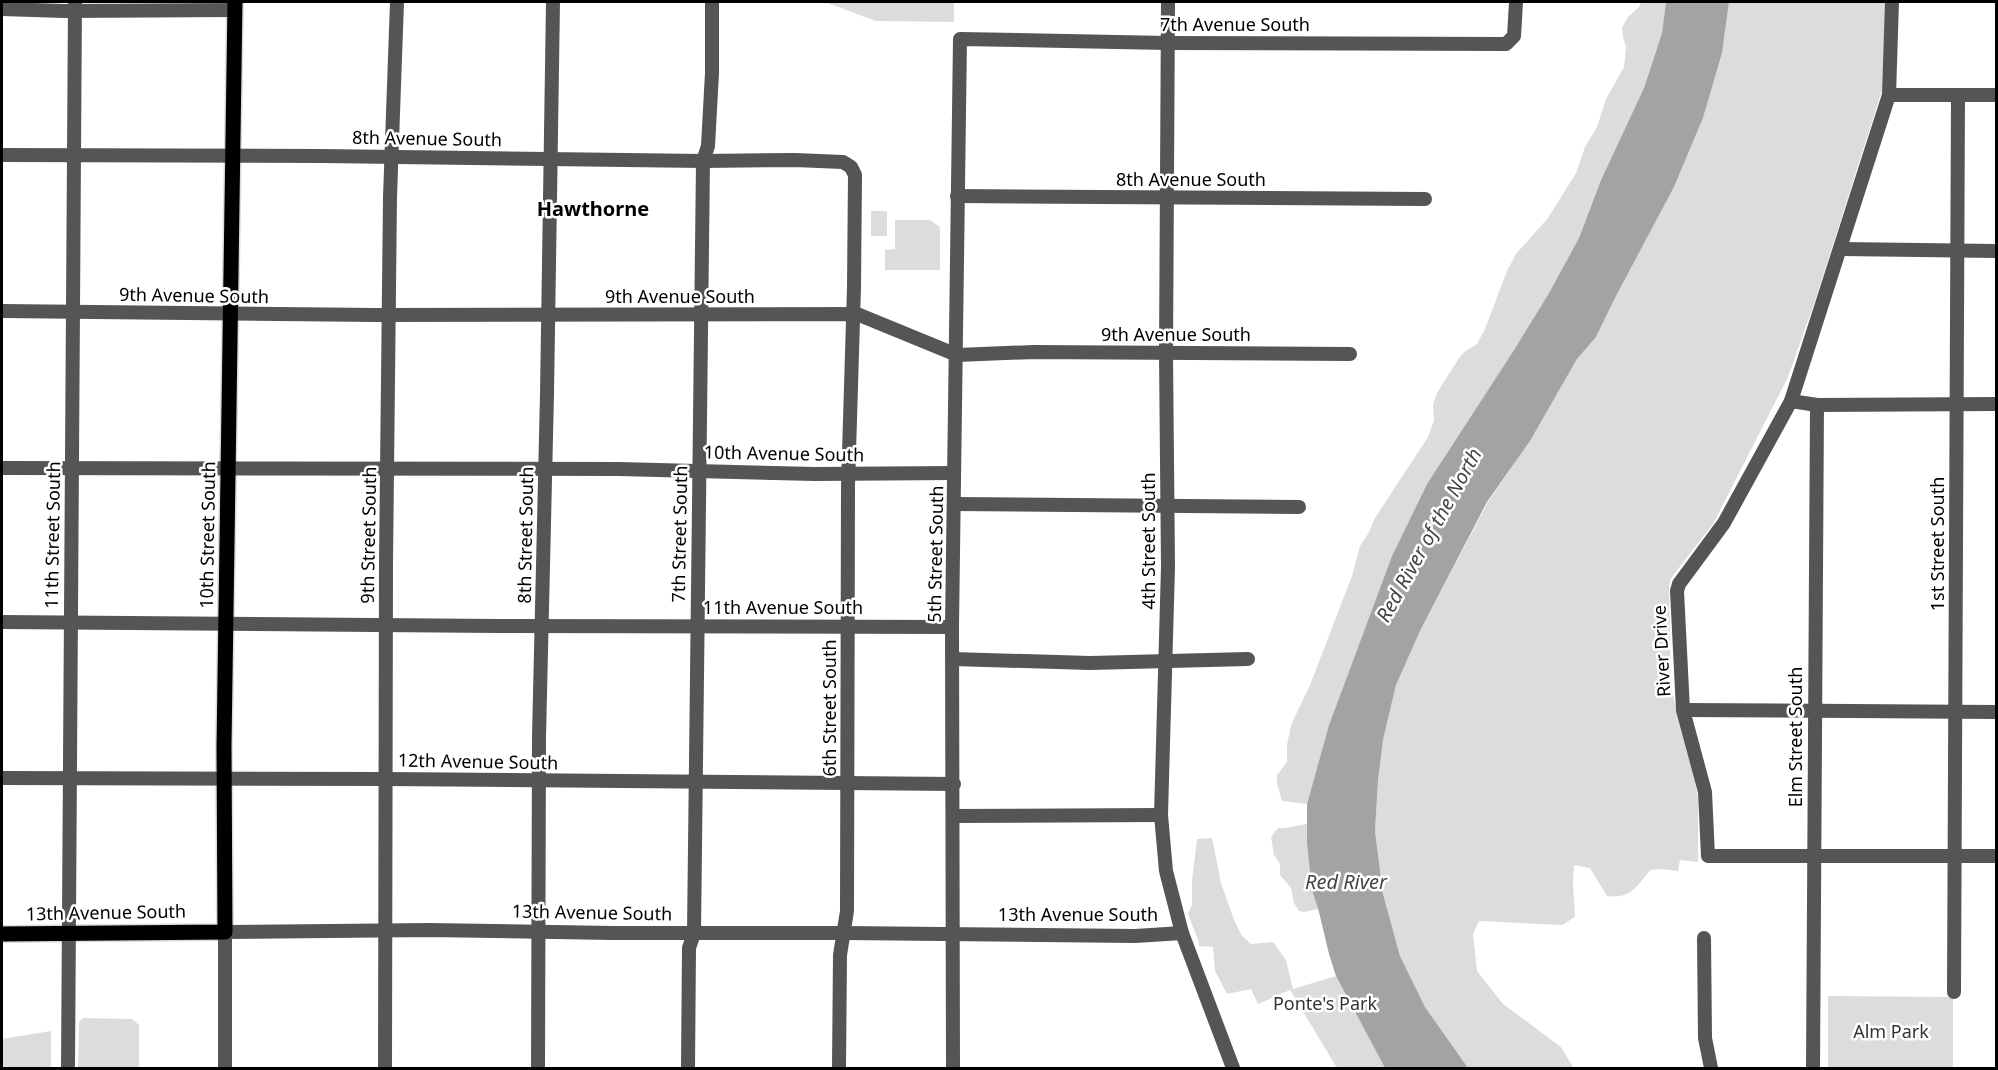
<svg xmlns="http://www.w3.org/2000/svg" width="1998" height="1070" viewBox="0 0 1998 1070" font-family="'Noto Sans',sans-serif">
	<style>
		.green { fill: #dcdcdc }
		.water { fill: #a3a3a3 }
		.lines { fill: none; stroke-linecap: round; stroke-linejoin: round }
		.major-casing { stroke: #dbdbdb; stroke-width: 18 }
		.minor { stroke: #555; stroke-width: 14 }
		.major { stroke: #000; stroke-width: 15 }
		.labels { text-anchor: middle; stroke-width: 5; stroke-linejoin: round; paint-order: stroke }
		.street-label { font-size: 18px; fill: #000; stroke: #fff }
		.park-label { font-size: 18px; fill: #333; stroke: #fff }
		.neighbourhood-label { font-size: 20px; font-weight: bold; fill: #000; stroke: #fff }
		.water-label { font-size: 20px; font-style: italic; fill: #444; stroke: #fff }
	</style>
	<rect width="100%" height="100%" fill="#fff"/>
	<g class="green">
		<path d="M825 2H954V22L876 21Z"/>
		<path d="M1641 2H1666L1662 33 1644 88 1601 180 1579 238 1549 293 1514 350 1427 484 1392 556 1329 725 1307 804 1282 801 1277 783V775L1287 762V745L1291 725 1310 685 1352 576 1360 546 1368 534 1375 518 1428 437 1434 420 1433 405 1437 393 1459 358 1464 352 1477 344 1485 329 1507 271 1516 254 1548 218 1576 173 1585 147 1597 127 1606 99 1624 67 1626 47 1623 37 1622 28 1627 18 1639 7Z"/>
		<path d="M1729 2H1887L1884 84 1816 298 1788 377 1713 524 1671 578 1669 587 1671 688 1695 782 1698 798V862L1680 860 1678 871 1660 869 1650 870C1637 887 1630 899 1607 896L1590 868 1574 865 1573 884 1575 917 1562 925 1479 921 1473 934 1477 971 1503 1004 1561 1047 1573 1067 1590 1068H1468L1425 1007 1400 956 1383 894 1375 831 1378 781 1383 740 1396 685 1420 631 1488 502 1530 441 1577 359 1596 337 1615 298 1674 187 1703 118 1722 53Z"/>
		<rect x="871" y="211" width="16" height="25"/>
		<path d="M895 220H930L940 227V270H885V250L895 249Z"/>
		<path d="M1307 824 1312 890 1318 909 1304 912 1299 911 1294 903 1291 888 1280 875V864L1274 855 1271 837 1278 828C1287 829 1297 825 1307 824Z"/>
		<path d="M1212 838 1221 883 1234 920 1242 936 1251 944 1273 942 1286 960 1293 989 1336 976 1385 1068H1337L1290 990 1258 1004 1251 989 1227 994 1215 971 1213 947 1199 946V942L1188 914 1192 905V881L1197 839Z"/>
		<path d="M1828 996 1953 997V1068H1828Z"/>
		<path d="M83 1018 132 1019 139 1025V1068H78L79 1022Z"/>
		<path d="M51 1031V1068H2V1039Z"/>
	</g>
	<path class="water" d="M1666 2H1729L1722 53 1703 118 1674 187 1615 298 1596 337 1577 359 1530 441 1487 502 1420 631 1396 685 1383 740 1378 781 1375 831 1383 894 1400 956 1425 1007 1468 1068H1385L1336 976 1329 954 1319 912 1312 890 1307 843V804L1329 725 1392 556 1427 484 1514 350 1549 293 1579 238 1601 180 1644 88 1662 33Z"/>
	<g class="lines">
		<g class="major-casing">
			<path id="major" d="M2 934 225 932 224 746 235 2"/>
		</g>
		<g class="minor">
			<path d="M1168 2 1166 354 1168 567 1161 815 1166 871 1182 933 1233 1068"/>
			<path d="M1892 2 1889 95 1791 401 1724 523 1679 584 1677 591 1683 710 1705 792 1708 856H1996"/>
			<path d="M2 9 64 11 235 10"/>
			<path d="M1889 95H1996"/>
			<path d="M2 155 322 156 703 161 795 160 843 162 851 167 855 175 854 287 848 486 847 911 840 955 839 1068"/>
			<path d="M957 196 1425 199"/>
			<path d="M1841 249 1996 251"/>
			<path d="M2 311 376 315 857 314 957 355 1033 352 1350 354"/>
			<path d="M1791 401 1817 405 1996 404"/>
			<path d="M2 468 619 469 815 474 954 473"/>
			<path d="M955 504 1299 507"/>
			<path d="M2 622 498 626 952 627"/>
			<path d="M953 659 1090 663 1248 659"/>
			<path d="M1683 710 1996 712"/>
			<path d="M2 778 386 779 954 784"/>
			<path d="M953 816 1161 815"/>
			<path d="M1704 938 1705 1038 1711 1068"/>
			<path d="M1954 992 1958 96"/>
			<path d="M68 1068 75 2"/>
			<path d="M225 1068V932L430 930 613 933H843L1135 936 1182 933"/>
			<path d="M385 1068 386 562 390 197 397 2"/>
			<path d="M538 1068 539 737 547 394 553 2"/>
			<path d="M688 1068 689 948 694 933 703 161 708 146 712 73V2"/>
			<path d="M953 1068 952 627 960 39 1167 43 1506 44 1514 36 1516 2"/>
			<path d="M1813 1068 1817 405"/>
		</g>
		<use href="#major" class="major"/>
	</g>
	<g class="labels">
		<g class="street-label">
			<text x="1235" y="31">7th Avenue South</text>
			<text transform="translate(427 139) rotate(1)" y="6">8th Avenue South</text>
			<text x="1191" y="186">8th Avenue South</text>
			<text transform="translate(194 296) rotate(1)" y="6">9th Avenue South</text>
			<text x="680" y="303">9th Avenue South</text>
			<text x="1176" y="341">9th Avenue South</text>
			<text transform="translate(784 454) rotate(1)" y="6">10th Avenue South</text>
			<text transform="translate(680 534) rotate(-89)" y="6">7th Street South</text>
			<text transform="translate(53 535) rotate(-89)" y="6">11th Street South</text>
			<text transform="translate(208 535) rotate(-89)" y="6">10th Street South</text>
			<text transform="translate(369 535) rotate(-89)" y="6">9th Street South</text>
			<text transform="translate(526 535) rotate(-89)" y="6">8th Street South</text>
			<text transform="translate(1149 541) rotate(-90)" y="6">4th Street South</text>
			<text transform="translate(1938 544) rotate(-90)" y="6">1st Street South</text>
			<text transform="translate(936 554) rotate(-89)" y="6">5th Street South</text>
			<text x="783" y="614">11th Avenue South</text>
			<text transform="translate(1662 651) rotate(-93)" y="6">River Drive</text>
			<text transform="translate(830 708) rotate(-90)" y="6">6th Street South</text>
			<text transform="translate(1796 737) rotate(-90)" y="6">Elm Street South</text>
			<text transform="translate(478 762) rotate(1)" y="6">12th Avenue South</text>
			<text transform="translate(106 913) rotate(-1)" y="6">13th Avenue South</text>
			<text transform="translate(592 913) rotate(1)" y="6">13th Avenue South</text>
			<text x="1078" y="921">13th Avenue South</text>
		</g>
		<g class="park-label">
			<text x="1325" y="1010">Ponte's Park</text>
			<text x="1891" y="1038">Alm Park</text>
		</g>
		<g class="neighbourhood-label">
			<text x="593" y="216">Hawthorne</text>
		</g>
		<g class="water-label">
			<text transform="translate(1429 535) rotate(-61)" y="7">Red River of the North</text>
			<text x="1346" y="889">Red River</text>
		</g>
	</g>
	<rect width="1998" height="1070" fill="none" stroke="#000000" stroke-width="6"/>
</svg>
